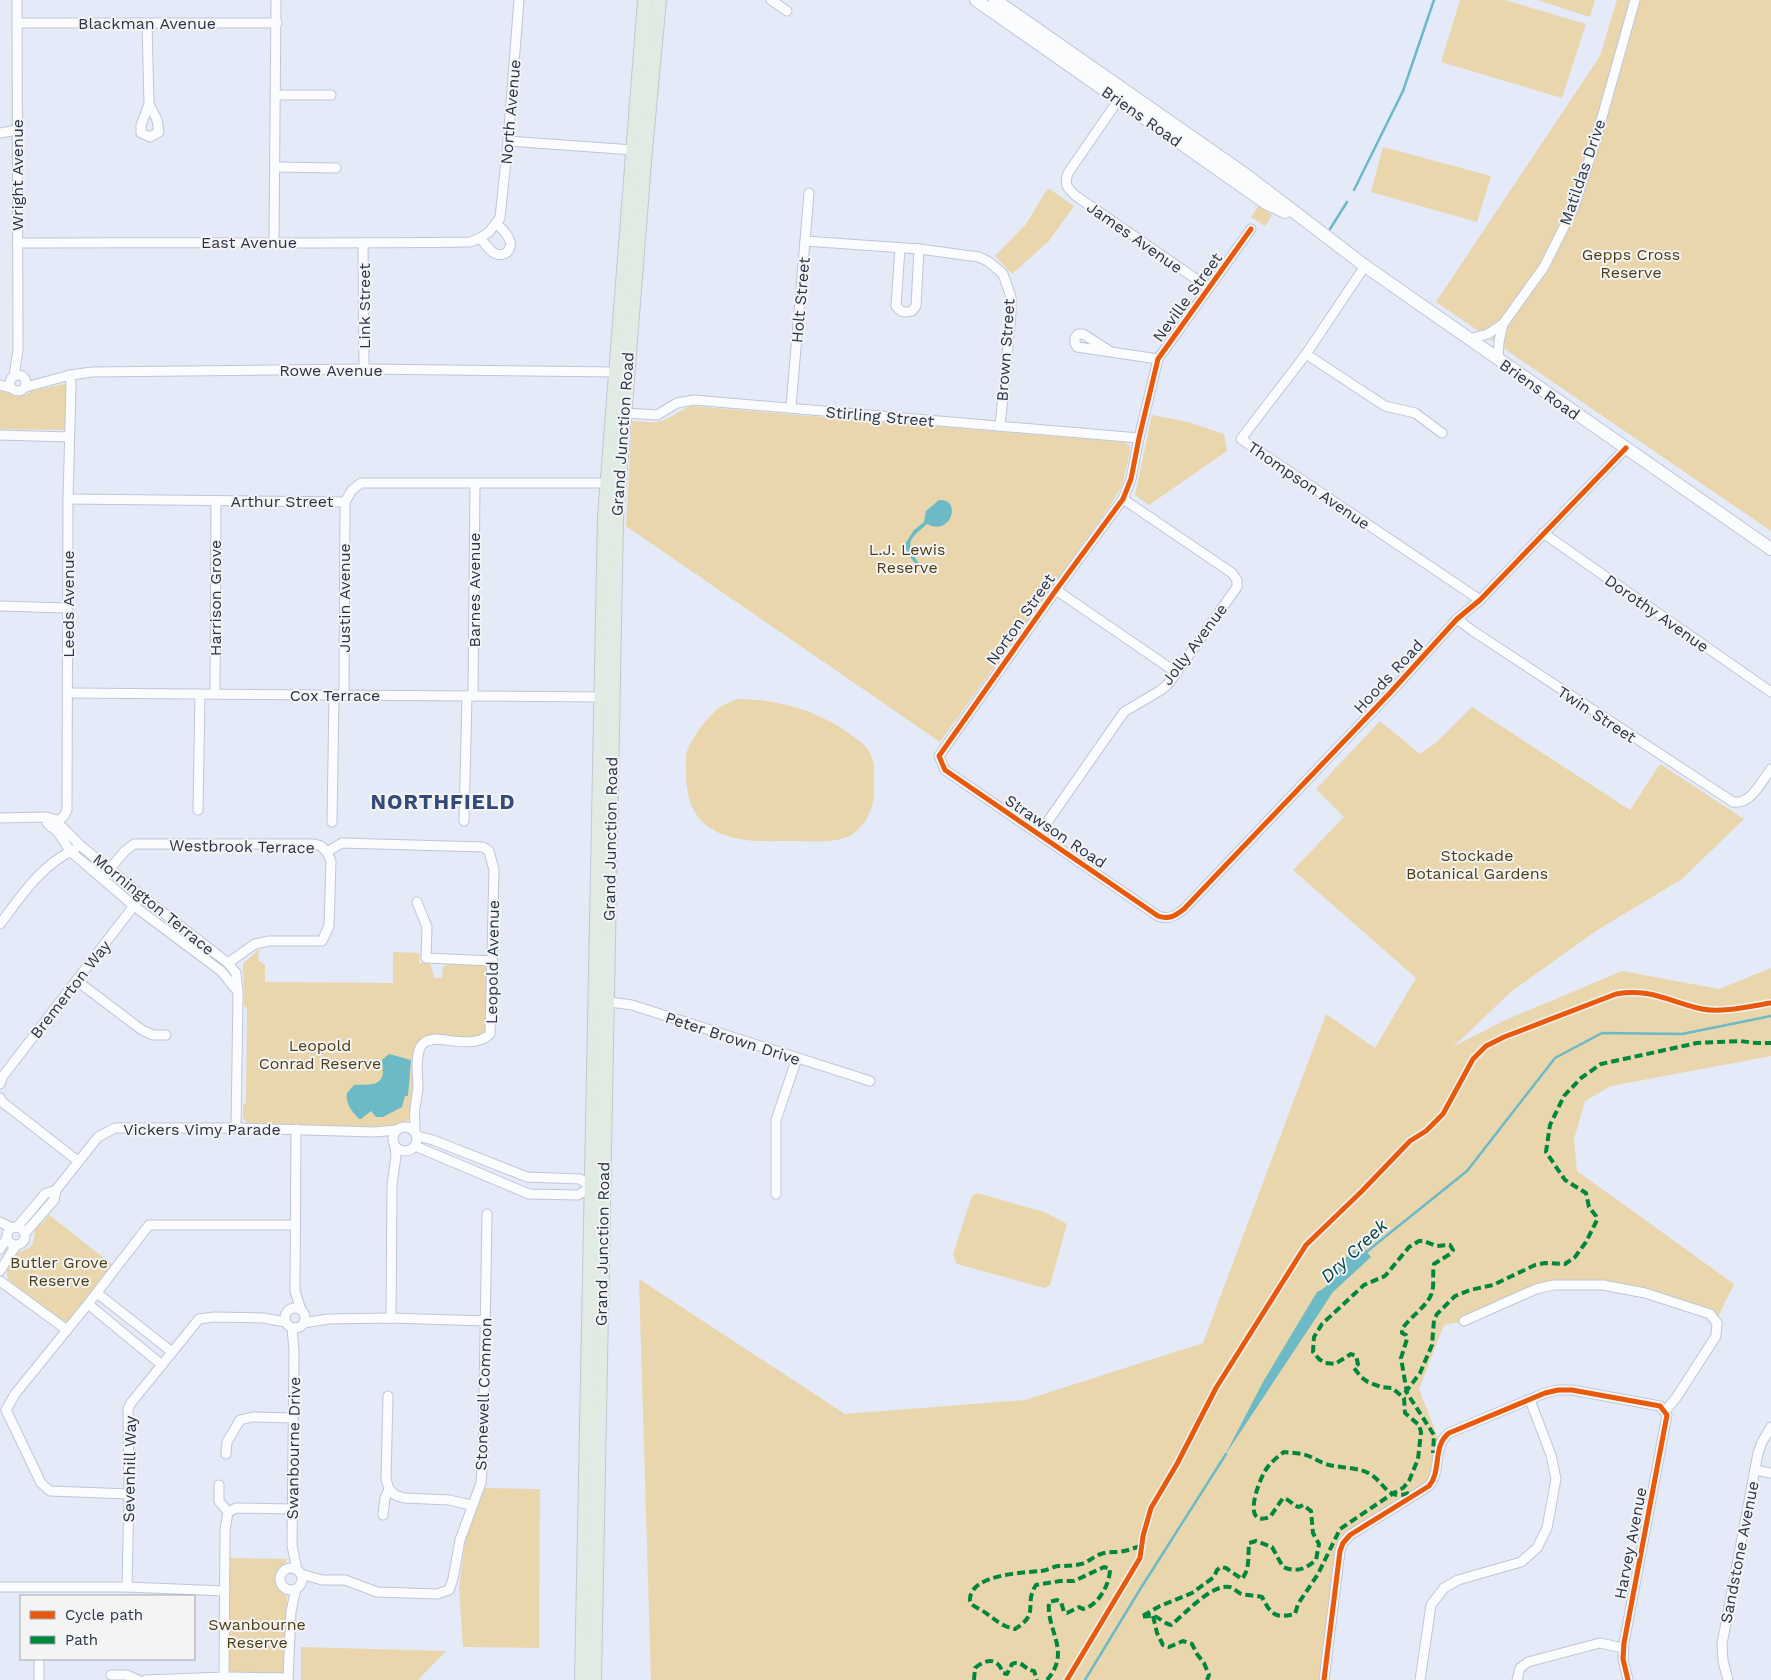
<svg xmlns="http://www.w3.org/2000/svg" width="1771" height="1680" viewBox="0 0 1771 1680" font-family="'Work Sans',sans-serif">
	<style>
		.green { fill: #ead6ac }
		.water { fill: #6bbac6 }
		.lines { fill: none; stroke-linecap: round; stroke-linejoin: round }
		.stream { stroke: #6bbac6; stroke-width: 2.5 }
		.minor-casing { stroke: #bfc6d7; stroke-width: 11 }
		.secondary-casing { stroke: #bfc6d7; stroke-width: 14 }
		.trunk-casing { stroke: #c3c7d1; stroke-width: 16 }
		.minor { stroke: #fbfcfe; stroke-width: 9 }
		.secondary { stroke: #fbfcfe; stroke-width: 12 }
		.trunk { stroke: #e0ebe4; stroke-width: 14 }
		.quiet { stroke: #00873e; stroke-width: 4; stroke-dasharray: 8 4; stroke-linecap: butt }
		.cycleway-casing { stroke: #f4f4f4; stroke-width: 8 }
		.cycleway { stroke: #e8590c; stroke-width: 5 }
		.labels { text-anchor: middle; stroke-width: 4; stroke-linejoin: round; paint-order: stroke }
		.street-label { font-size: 16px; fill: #29344a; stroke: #f4f4f4 }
		.park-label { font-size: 16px; fill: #4f3d15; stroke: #f4f4f4 }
		.water-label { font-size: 18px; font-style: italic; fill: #00454a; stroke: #f4f4f4 }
		.district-label { font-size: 21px; font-weight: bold; letter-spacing: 1px; fill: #344a79; stroke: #f4f4f4 }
	</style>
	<rect width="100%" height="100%" fill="#e4eaf7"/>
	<g class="green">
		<path d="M1460 0H1505L1586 24 1562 98 1441 62Z"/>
		<path d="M1537 0H1595L1590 17Z"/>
		<path d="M1617 0H1771V531L1436 302 1600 56Z"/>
		<path d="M1383 147 1491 176 1477 222 1371 192Z"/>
		<path d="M1048 188 1074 206 1049 241 1012 274 995 256 1026 224Z"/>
		<path d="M1259 205 1272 215 1265 226 1251 217Z"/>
		<path d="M64 384 68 387 66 428 62 430 0 429V391C11 391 22 401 31 391Z"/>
		<path d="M691 406 1124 442 1130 446V452L1122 486 1110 506 940 742 626 526 632 421C640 421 649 423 657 422 669 420 680 410 691 406Z"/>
		<path d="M1152 415 1188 422 1224 434 1227 451 1149 505 1135 495Z"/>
		<path d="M737 699C778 699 821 711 854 737 861 742 868 747 871 756 876 765 873 780 874 790 874 809 867 824 851 835 836 844 812 841 795 841 767 841 734 844 710 828 689 813 686 792 686 768 686 762 685 755 688 749 694 735 707 717 720 707 725 704 731 702 737 699Z"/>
		<path d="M1472 707 1630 810 1660 764 1744 819 1682 879 1596 931 1512 991 1453 1047 1503 1021 1622 971 1719 989 1771 968V1056L1611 1086 1585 1101 1574 1139 1577 1171 1734 1284 1716 1321 1676 1303 1613 1287 1536 1289 1464 1321 1444 1325 1419 1389 1440 1443 1431 1483 1345 1539 1323 1680H651L639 1279 845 1414 1025 1400 1203 1343 1326 1014 1375 1048 1416 978 1293 870 1344 817 1316 789 1380 721 1420 754 1437 742Z"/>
		<path d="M259 949 258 960 265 965V982L393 983V952L420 953 419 963H428L431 965 434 978H442L443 967 448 964 484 965 490 971 487 1030 477 1037H430L423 1039 412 1115 404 1125 390 1129 249 1125 243 1118V1105L246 1103 247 1008 244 1006 243 964Z"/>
		<path d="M977 1193 1044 1212 1067 1224 1050 1285 1044 1288 957 1264 953 1254 972 1196Z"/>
		<path d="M49 1215 113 1265 70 1320 65 1322 59 1320 9 1280C4 1272 8 1267 13 1261V1256C19 1249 29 1252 33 1243 35 1237 34 1232 36 1226L41 1225Z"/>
		<path d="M485 1488 540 1489 539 1648 463 1647 459 1589 466 1533Z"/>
		<path d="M229 1558 287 1559C285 1568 274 1575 278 1585 280 1591 285 1592 287 1598L286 1665 282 1674 231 1673 228 1669Z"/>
		<path d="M301 1647 446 1651 418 1680H301Z"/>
	</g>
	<g class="water">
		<path d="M939 500C962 498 952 537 927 524 907 541 905 543 920 565L917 566 907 553 905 544 914 530 924 522 926 511Z"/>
		<path d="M389 1054 411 1060 408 1096H405L402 1107 383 1117H376L371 1111 361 1119H359C352 1111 345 1104 347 1093L354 1085C364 1084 381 1088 383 1073 383 1069 382 1064 382 1060Z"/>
		<path d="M1363 1247 1371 1257 1333 1292 1224 1457 1263 1382 1317 1292C1321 1290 1325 1288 1327 1285 1340 1271 1343 1251 1363 1247Z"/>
	</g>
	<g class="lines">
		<g class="stream">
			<path d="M1354 190 1403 91 1434 0"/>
			<path d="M1330 229 1347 202"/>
			<path d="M1365 1253 1467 1171 1555 1058 1602 1033 1682 1034 1771 1016"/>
			<path d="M1085 1680 1139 1591 1226 1454"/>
		</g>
		<g class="minor-casing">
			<g id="minor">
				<path d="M771 0 787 11"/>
				<path d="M17 23H277"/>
				<path d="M147 23 149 104 141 125V133L150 137 159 132 157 120 149 104"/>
				<path d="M276 95H331"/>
				<path d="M1119 99 1068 173C1064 185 1067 188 1076 196L1209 288"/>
				<path d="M0 133 17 130"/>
				<path d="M508 141 633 150"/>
				<path d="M275 167 336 168"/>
				<path d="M1251 229 1158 359 1139 438 1131 479 1123 499 1056 590 939 756 945 770 1158 916C1169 920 1175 916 1184 909L1389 694 1457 619 1480 600 1626 448"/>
				<path d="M480 238C484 242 489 250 494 253 505 259 514 248 509 239 507 233 500 227 496 223"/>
				<path d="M805 241 919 249 979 257 989 262 1003 274 1011 297V314L1000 426"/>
				<path d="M274 242 276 0"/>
				<path d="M17 243C168 242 319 244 470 242L480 238 489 232 500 218 508 141 519 0"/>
				<path d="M363 243 364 369"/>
				<path d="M900 248 896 306C901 312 904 313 912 311L916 306 919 249"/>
				<path d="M1365 266 1306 354 1241 439 1480 600"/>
				<path d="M1469 339 1488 334 1503 324 1544 267 1574 207 1595 142 1635 0"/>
				<path d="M1111 352 1083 334H1078L1075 338V343L1077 347 1158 359"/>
				<path d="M1306 354 1385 406 1415 413 1442 433"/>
				<path d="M1498 360 1499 342 1503 324"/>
				<circle cx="18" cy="383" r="8"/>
				<path d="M14 376 18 350 17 0"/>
				<path d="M0 385 11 388"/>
				<path d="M26 387 70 375 92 372 364 369 615 372"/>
				<path d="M791 407 809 193"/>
				<path d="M624 413 657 415 677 403 694 400 1139 438"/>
				<path d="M0 435 69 437"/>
				<path d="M68 499 345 502 352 490 361 483H606"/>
				<path d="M1543 533 1771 692"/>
				<path d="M1056 590 1177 673"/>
				<path d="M0 606 67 608"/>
				<path d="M1457 619 1473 631 1733 802C1751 805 1761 782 1771 769"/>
				<path d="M69 693 601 697"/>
				<path d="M215 694 216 501"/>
				<path d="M344 695 345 502"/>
				<path d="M473 696 475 484"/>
				<path d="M198 810 200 694"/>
				<path d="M0 818 46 817 54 819 81 846 142 896 228 963 236 973 238 994 236 1128"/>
				<path d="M464 821 467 696"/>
				<path d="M332 822 334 695"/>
				<path d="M47 823 58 832 70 851 134 906 221 971 238 992"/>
				<path d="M51 827 64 816 67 810 68 499 71 386 70 375"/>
				<path d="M1039 834 1124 712 1161 690 1169 683 1237 587V580L1232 573 1123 499"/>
				<path d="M102 878 125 851 134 844H314L321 846 327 852 342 843 483 847 489 851 494 870 490 1034C478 1047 452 1040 436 1039 429 1040 423 1041 420 1048 415 1059 418 1076 418 1088 417 1095 416 1101 415 1108 414 1115 415 1124 415 1132"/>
				<path d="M417 902 427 927 426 958 493 961"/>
				<path d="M0 924C22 895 41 865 75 849"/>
				<path d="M228 963 255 944 269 941H322L329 926 331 861 327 852"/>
				<path d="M77 981 142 1030 153 1035H166"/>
				<path d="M603 1001 632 1005 870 1081"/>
				<path d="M0 1084 3 1076 136 903"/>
				<path d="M0 1098 1 1101 78 1161"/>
				<circle cx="405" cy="1139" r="12"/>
				<path d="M296 1129 295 1291 301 1310"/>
				<path d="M415 1146 529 1194 578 1195 591 1187 580 1179 527 1177 433 1140 417 1136"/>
				<path d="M776 1194V1120L797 1058"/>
				<path d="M0 1222 12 1228"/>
				<circle cx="16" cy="1236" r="9"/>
				<path d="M17 1227 45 1194 56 1190"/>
				<path d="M25 1233 54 1200 56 1190 98 1137 115 1128H236L375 1132 396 1130"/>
				<path d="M0 1249 7 1238"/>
				<path d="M0 1271 16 1245"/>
				<path d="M0 1281 67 1330"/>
				<path d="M97 1293 172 1352"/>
				<path d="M88 1304 162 1365"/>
				<circle cx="295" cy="1318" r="10"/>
				<path d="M391 1318 392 1185 396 1156 395 1147"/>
				<path d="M1464 1321 1536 1289 1554 1285H1603L1645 1293 1710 1314 1717 1323 1716 1336 1676 1398 1665 1411"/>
				<path d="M304 1323 328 1319 391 1318 485 1321"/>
				<path d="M292 1328 294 1351 292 1545 297 1570"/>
				<path d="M388 1396 386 1479 389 1489 395 1495 404 1498 449 1500 471 1505"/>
				<path d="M226 1454 227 1442 240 1420 252 1417 293 1418"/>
				<path d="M1755 1470 1771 1473"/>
				<path d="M219 1485V1501L228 1512"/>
				<path d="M129 1494 50 1491 41 1483 6 1410 15 1394 88 1304 149 1225H295"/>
				<path d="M383 1515 385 1498 389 1489"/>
				<circle cx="291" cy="1579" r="11"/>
				<path d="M301 1574 322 1580H345L377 1592 437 1594 449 1590 453 1579 460 1540 481 1483 483 1456 487 1214"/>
				<path d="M0 1587H127L225 1591"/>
				<path d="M127 1587 129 1494 128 1409 131 1403 199 1319 214 1317 263 1318 286 1322"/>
				<path d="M39 1659V1680"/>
				<path d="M111 1675H127L138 1680"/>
				<path d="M224 1677 225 1530 228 1512 236 1508 292 1509"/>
				<path d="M145 1680 224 1677 288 1678"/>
				<path d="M288 1680 291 1611 296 1589"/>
				<path d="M1324 1680 1340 1551 1343 1543 1350 1535 1429 1486C1442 1471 1432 1446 1449 1433L1545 1393 1558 1390H1572L1660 1406 1667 1415 1624 1643 1623 1659 1628 1680"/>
				<path d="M1420 1680 1431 1605 1444 1588 1458 1580 1521 1562 1537 1548 1547 1528 1556 1479 1551 1455 1530 1400"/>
				<path d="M1517 1680 1520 1668 1528 1662 1600 1643 1623 1648"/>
				<path d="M1728 1680 1723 1661 1722 1644 1758 1453 1762 1442 1771 1427"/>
			</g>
		</g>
		<g class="secondary-casing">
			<g id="secondary">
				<path d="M976 0 1266 203 1285 212"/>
				<path d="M995 0 1246 175 1365 266 1771 549"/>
			</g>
		</g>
		<g class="trunk-casing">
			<g id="trunk">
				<path d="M582 1680 605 516 645 0"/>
				<path d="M594 1680 616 519 645 150 659 0"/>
			</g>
		</g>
		<use href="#minor" class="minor"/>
		<use href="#secondary" class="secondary"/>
		<use href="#trunk" class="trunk"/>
		<g class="quiet">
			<path d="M1405 1393 1420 1373 1432 1345 1434 1320 1437 1314 1455 1296 1470 1290 1493 1285 1535 1265 1545 1263 1565 1264 1575 1257 1586 1242 1597 1220 1596 1216 1589 1207 1586 1193 1565 1180 1546 1152 1550 1125 1564 1096 1581 1078 1601 1064 1697 1043 1740 1041 1756 1043H1771"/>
			<path d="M1409 1493C1387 1501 1386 1484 1370 1474 1358 1467 1342 1468 1329 1465 1322 1463 1317 1460 1311 1457 1303 1453 1293 1453 1284 1452 1277 1457 1269 1464 1265 1471 1258 1483 1241 1528 1270 1517L1283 1498C1291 1500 1293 1506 1299 1507L1303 1505 1311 1511 1313 1533 1319 1544 1316 1560C1305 1569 1297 1573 1283 1567L1272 1547 1256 1541 1249 1543C1248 1556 1250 1569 1242 1579L1226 1568 1221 1567 1217 1570 1214 1577 1192 1593 1160 1606 1141 1617C1161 1613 1157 1621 1171 1625 1184 1615 1211 1584 1229 1587 1234 1587 1237 1593 1242 1594 1248 1596 1255 1595 1262 1597 1271 1614 1274 1619 1295 1614L1298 1604 1318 1574 1340 1529 1392 1494 1403 1488 1409 1481 1418 1459 1421 1432 1419 1425 1405 1413 1404 1398 1392 1388 1381 1387 1368 1382 1361 1377 1354 1368 1358 1364 1356 1356 1351 1354 1335 1364 1325 1363 1319 1359 1313 1352 1314 1337 1322 1324 1364 1285 1385 1276 1409 1247 1419 1241H1424L1436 1246 1450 1245 1453 1250 1450 1254 1434 1264C1432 1274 1435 1287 1431 1295 1426 1307 1410 1317 1402 1329V1333L1406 1335 1407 1339 1401 1358 1407 1393 1434 1435 1433 1453"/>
			<path d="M1153 1616 1157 1633 1163 1645 1169 1647 1183 1641 1192 1644 1197 1654 1204 1663 1209 1675 1207 1680"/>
			<path d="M974 1680 975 1668C986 1659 998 1657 1003 1673L1007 1674 1012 1664C1022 1659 1024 1670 1034 1671L1037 1680"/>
			<path d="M1047 1680C1072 1651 1046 1631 1049 1602L1057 1600 1061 1602 1064 1612 1067 1613 1079 1607 1083 1609C1098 1606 1110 1584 1110 1569L1104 1567 1074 1581H1060L1036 1585C1023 1605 1041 1613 1015 1629 998 1626 992 1615 979 1609 974 1606 969 1604 970 1598 973 1574 1022 1573 1040 1571 1046 1571 1052 1567 1058 1566 1066 1566 1073 1566 1081 1564 1089 1562 1094 1556 1101 1554 1109 1551 1117 1553 1124 1551 1130 1550 1136 1547 1142 1546"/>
		</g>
		<g class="cycleway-casing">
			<g id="cycleway">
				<path d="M1251 229 1158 359 1139 438 1131 479 1123 499 1056 590 939 756 945 770 1158 916C1169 920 1175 916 1184 909L1389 694 1457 619 1480 600 1626 448"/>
				<path d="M1067 1680 1140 1558 1143 1536 1151 1508 1177 1464 1216 1388 1306 1245 1362 1191 1410 1141 1426 1131 1443 1114 1473 1059 1486 1046 1504 1037 1616 994C1651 988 1670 1002 1702 1009 1722 1013 1751 1006 1771 1003"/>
				<path d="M1324 1680 1340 1551 1343 1543 1350 1535 1429 1486C1442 1471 1432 1446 1449 1433L1545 1393 1558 1390H1572L1660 1406 1667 1415 1624 1643 1623 1659 1628 1680"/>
			</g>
		</g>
		<use href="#cycleway" class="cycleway"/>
	</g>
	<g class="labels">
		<g class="street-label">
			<text x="147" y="29">Blackman Avenue</text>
			<text transform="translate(510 112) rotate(-85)" y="6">North Avenue</text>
			<text transform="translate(1142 116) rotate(35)" y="6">Briens Road</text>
			<text transform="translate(1582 172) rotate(-71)" y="6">Matildas Drive</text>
			<text transform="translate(17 175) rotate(-90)" y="6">Wright Avenue</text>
			<text transform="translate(1135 237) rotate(35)" y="6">James Avenue</text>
			<text x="249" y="248">East Avenue</text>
			<text transform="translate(1187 297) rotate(-54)" y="6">Neville Street</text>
			<text transform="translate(800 300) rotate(-85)" y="6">Holt Street</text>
			<text transform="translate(364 306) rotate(-90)" y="6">Link Street</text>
			<text transform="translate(1005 350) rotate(-86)" y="6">Brown Street</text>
			<text x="331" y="376">Rowe Avenue</text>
			<text transform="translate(1540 389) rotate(35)" y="6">Briens Road</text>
			<text transform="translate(880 416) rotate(5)" y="6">Stirling Street</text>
			<text transform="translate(622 434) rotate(-86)" y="6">Grand Junction Road</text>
			<text transform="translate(1309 485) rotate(34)" y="6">Thompson Avenue</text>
			<text x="282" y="507">Arthur Street</text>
			<text transform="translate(474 590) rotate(-90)" y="6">Barnes Avenue</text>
			<text transform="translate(215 598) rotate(-90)" y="6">Harrison Grove</text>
			<text transform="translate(344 598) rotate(-90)" y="6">Justin Avenue</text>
			<text transform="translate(68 604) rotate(-90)" y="6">Leeds Avenue</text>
			<text transform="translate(1657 613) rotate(35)" y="6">Dorothy Avenue</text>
			<text transform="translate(1020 619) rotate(-55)" y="6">Norton Street</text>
			<text transform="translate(1194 644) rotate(-53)" y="6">Jolly Avenue</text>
			<text transform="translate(1388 676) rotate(-47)" y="6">Hoods Road</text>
			<text x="335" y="701">Cox Terrace</text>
			<text transform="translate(1597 714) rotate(33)" y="6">Twin Street</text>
			<text transform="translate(1056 831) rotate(34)" y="6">Strawson Road</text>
			<text transform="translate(610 839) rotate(-89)" y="6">Grand Junction Road</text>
			<text transform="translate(242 846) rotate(1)" y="6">Westbrook Terrace</text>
			<text transform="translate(154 904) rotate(39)" y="6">Mornington Terrace</text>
			<text transform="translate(492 962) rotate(-89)" y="6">Leopold Avenue</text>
			<text transform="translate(70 989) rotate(-52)" y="6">Bremerton Way</text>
			<text transform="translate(733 1038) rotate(18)" y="6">Peter Brown Drive</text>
			<text x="202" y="1135">Vickers Vimy Parade</text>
			<text transform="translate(602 1244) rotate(-89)" y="6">Grand Junction Road</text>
			<text transform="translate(483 1394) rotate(-88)" y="6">Stonewell Common</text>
			<text transform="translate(293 1448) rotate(-89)" y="6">Swanbourne Drive</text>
			<text transform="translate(129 1469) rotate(-89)" y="6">Sevenhill Way</text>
			<text transform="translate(1630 1543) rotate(-79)" y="6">Harvey Avenue</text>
			<text transform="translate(1739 1552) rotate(-79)" y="6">Sandstone Avenue</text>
		</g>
		<g class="park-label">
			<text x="1631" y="260">Gepps Cross<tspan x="1631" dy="18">Reserve</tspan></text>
			<text x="907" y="555">L.J. Lewis<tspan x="907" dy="18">Reserve</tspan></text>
			<text x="1477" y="861">Stockade<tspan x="1477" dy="18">Botanical Gardens</tspan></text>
			<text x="320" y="1051">Leopold<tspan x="320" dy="18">Conrad Reserve</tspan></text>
			<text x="59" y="1268">Butler Grove<tspan x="59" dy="18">Reserve</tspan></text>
			<text x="257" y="1630">Swanbourne<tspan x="257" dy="18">Reserve</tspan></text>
		</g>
		<g class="water-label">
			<text transform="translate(1354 1251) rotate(-43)" y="6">Dry Creek</text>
		</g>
		<g class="district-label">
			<text x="443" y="809">NORTHFIELD</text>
		</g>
	</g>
	<rect x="20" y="1595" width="175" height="65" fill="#f4f4f4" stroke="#a3a7b0"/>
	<rect x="30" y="1611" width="25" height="8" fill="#e8590c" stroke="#a3a7b0"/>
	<text x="65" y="1620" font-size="15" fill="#29344a">Cycle path</text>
	<rect x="30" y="1636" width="25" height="8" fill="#00873e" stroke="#a3a7b0"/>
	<text x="65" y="1645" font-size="15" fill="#29344a">Path</text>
</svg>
